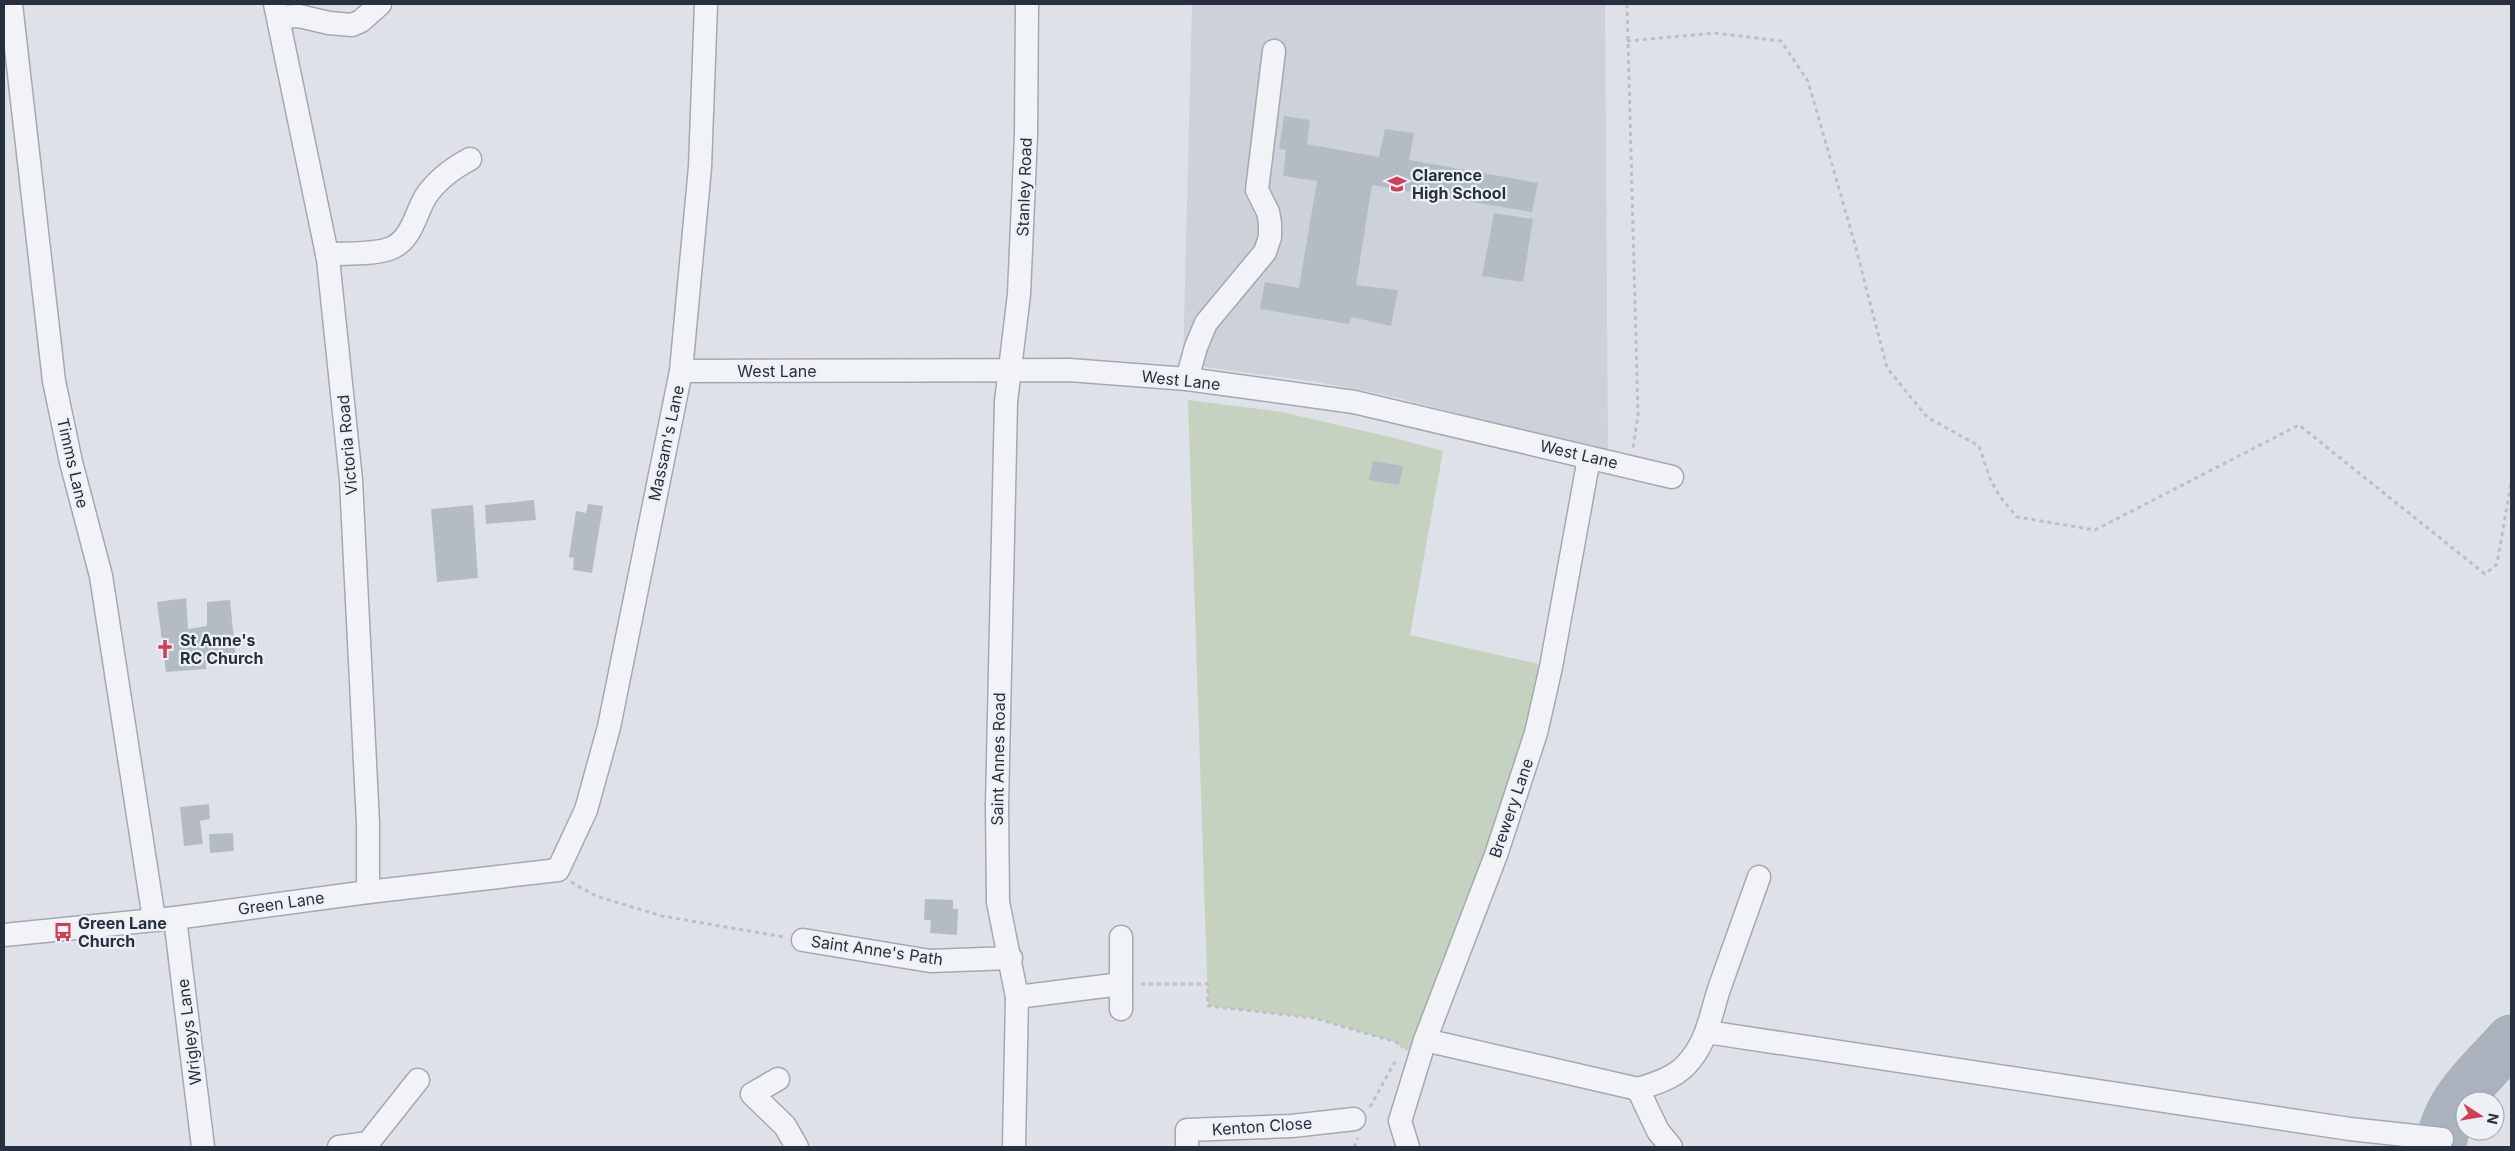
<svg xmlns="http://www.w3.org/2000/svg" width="2515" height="1151" viewBox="0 0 2515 1151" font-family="Inter,sans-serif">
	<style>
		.built { fill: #ccd1da }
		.green { fill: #c4d2bf }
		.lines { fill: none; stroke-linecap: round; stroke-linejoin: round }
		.taxiway { stroke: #aab2bd; stroke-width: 51 }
		.building { fill: #b5bbc5 }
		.minor-casing { stroke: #a3a9b2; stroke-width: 25 }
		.path { stroke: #bcc0c6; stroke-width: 3; stroke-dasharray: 4 4; stroke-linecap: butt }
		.minor { stroke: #f1f3f6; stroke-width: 22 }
		.labels { text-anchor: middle; stroke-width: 4.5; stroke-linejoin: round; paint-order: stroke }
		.poi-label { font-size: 16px; font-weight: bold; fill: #27303f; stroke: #edf1f6; text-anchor: start }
		.street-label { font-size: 16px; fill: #27303f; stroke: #edf1f6 }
	</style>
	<rect width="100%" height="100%" fill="#dee2e8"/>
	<path class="built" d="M1192 4H1605L1608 452 1386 395 1317 382 1183 364Z"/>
	<path class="green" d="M1188 400 1282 412 1390 437 1443 451 1410 635 1551 667 1425 1040 1407 1051 1396 1042 1314 1018 1208 1006Z"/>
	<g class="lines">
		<path class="taxiway" d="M2441 1147C2444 1103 2483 1072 2511 1040"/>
	</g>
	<g class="building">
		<path d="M1284 116 1310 120 1307 144 1379 157 1385 129 1414 133 1409 160 1538 183 1532 212 1372 185 1356 285 1398 290 1391 326 1351 317 1349 324 1260 309 1265 282 1299 288 1317 181 1283 176 1286 150 1279 149Z"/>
		<path d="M1494 213 1533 219 1523 282 1482 276Z"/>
		<path d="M1373 461 1403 466 1399 485 1369 480Z"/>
		<path d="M534 500 536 520 486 524 485 505Z"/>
		<path d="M588 504 603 506 592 573 573 570 574 558 569 557 576 511 586 513Z"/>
		<path d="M473 505 478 578 437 582 431 509Z"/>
		<path d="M186 598 188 629 207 626V602L230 600 236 661 206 664V669L166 672 157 602Z"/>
		<path d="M209 804 210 819 200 821 203 844 184 846 180 807Z"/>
		<path d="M233 833 234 851 210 853 209 834Z"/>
		<path d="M925 899 953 900V909H958L957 935 930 933 931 920H924Z"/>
	</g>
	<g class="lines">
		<g class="minor-casing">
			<g id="minor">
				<path d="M11 4 54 381 71 462 101 576 154 919"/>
				<path d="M275 4 328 259 351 480 368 823V892"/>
				<path d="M279 17 299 16 329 23 352 25 361 21 380 4"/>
				<path d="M327 254C347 253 371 255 389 249 412 241 415 214 426 196 437 180 453 168 470 159"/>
				<path d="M681 371 1069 370 1187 379 1354 402 1672 477"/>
				<path d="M1187 379 1196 347 1206 323 1265 252 1270 237V223L1268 212 1257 190 1274 51"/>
				<path d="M175 918 203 1147"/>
				<path d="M4 935 175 918 368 892 558 870 586 810 609 727 681 371 700 167 706 4"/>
				<path d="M803 940 930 961 1011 958"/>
				<path d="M1017 997 1121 984"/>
				<path d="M1121 1009V937"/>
				<path d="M1707 1032 2350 1129 2442 1139"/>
				<path d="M1425 1040 1638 1089C1654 1084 1674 1078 1686 1065 1707 1043 1710 1017 1719 989 1732 952 1746 914 1759 877"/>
				<path d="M778 1079 752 1094 785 1126 797 1147"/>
				<path d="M1638 1089 1658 1131 1671 1147"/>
				<path d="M339 1147 368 1143 418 1080"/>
				<path d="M1014 1147 1017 997 998 902 997 805 1006 402 1019 294 1026 135 1027 4"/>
				<path d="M1187 1147V1130L1292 1126 1354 1119"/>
				<path d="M1408 1147 1400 1121 1425 1040 1496 855 1536 733 1551 667 1589 458"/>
			</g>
		</g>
		<g class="path">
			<path d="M1627 4 1638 415 1633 448"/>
			<path d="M1627 41 1715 33 1781 41 1808 81 1854 241 1887 368 1927 417 1979 446 1991 481 2001 498 2017 517 2095 530 2299 425 2485 574 2497 564 2511 483"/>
			<path d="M571 882 596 896 662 916 784 937"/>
			<path d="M1141 984H1208V1006L1314 1018 1396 1042 1402 1047"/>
			<path d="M1370 1107 1397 1058"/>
			<path d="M1354 1147 1358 1138"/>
		</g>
		<use href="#minor" class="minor"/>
	</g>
	<defs>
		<g id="school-bare" transform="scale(1.5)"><path d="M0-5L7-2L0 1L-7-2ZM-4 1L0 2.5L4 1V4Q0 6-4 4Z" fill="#d23e55" stroke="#edf1f6" stroke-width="2.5" paint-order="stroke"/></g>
		<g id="church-bare" transform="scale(1.5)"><path d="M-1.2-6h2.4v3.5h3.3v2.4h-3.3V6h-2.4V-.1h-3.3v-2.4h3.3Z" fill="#d23e55" stroke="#edf1f6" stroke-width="2.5" paint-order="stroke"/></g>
		<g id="bus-bare" transform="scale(1.5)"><path d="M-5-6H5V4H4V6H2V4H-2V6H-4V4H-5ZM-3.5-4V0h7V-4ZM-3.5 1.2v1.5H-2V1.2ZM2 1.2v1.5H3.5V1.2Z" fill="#d23e55" stroke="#edf1f6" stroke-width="2.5" paint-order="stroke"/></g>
	</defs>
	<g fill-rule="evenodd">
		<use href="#school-bare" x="1397" y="184"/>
		<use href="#church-bare" x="165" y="649"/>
		<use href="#bus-bare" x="63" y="932"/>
	</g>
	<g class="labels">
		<g class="poi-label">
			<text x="1412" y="181">Clarence<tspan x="1412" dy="18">High School</tspan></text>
			<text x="180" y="646">St Anne's<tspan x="180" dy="18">RC Church</tspan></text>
			<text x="78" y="929">Green Lane<tspan x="78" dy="18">Church</tspan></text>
		</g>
		<g class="street-label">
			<text transform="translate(1024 187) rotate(-88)" y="6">Stanley Road</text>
			<text x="777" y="377">West Lane</text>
			<text transform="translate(1181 380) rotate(6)" y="6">West Lane</text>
			<text transform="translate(666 443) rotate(-78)" y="6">Massam's Lane</text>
			<text transform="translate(347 445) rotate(-95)" y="6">Victoria Road</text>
			<text transform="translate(1579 454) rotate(13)" y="6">West Lane</text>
			<text transform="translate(73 463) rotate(77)" y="6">Timms Lane</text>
			<text transform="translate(998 759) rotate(-89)" y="6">Saint Annes Road</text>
			<text transform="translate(1511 808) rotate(-71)" y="6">Brewery Lane</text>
			<text transform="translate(281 903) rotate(-8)" y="6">Green Lane</text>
			<text transform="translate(877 950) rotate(8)" y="6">Saint Anne's Path</text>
			<text transform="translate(189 1032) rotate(-97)" y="6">Wrigleys Lane</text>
			<text transform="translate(1262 1126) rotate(-4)" y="6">Kenton Close</text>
		</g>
	</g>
	<rect width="2515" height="1151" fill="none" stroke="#27303f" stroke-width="10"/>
	<g transform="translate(2480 1116) rotate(102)"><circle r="24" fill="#edf1f6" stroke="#9ea4ad"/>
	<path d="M0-4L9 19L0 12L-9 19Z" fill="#d23e55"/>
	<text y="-8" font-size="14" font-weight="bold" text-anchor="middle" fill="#27303f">N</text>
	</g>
</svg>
